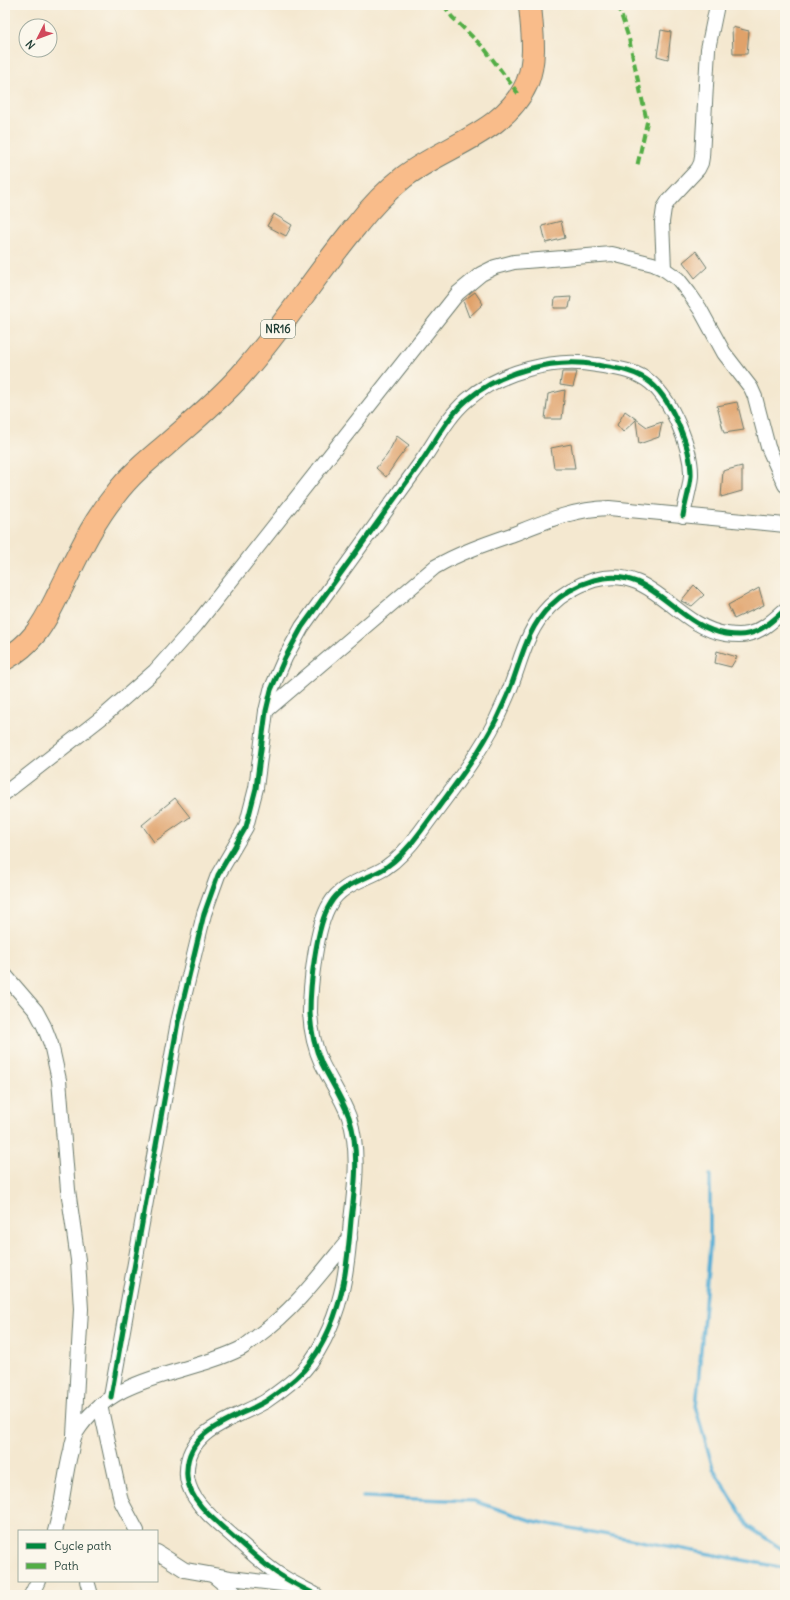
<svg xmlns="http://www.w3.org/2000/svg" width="790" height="1600" viewBox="0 0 790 1600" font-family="Delius,sans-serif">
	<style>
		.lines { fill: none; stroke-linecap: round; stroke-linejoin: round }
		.stream { stroke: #59aed5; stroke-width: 3.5 }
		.building { fill: #e0a26a }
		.street-casing { stroke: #6a796b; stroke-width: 16 }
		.primary-casing { stroke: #6a796b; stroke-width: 24 }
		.street { stroke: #fff; stroke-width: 14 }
		.primary { stroke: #f9bc8a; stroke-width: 22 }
		.quiet { stroke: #52ad45; stroke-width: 4; stroke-dasharray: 8 4; stroke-linecap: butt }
		.cycleway-casing { stroke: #fbf7ec; stroke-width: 8 }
		.cycleway { stroke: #00873e; stroke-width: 5 }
		.labels { text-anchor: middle; stroke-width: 4; stroke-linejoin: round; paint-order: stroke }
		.shield { fill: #fbf7ec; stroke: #61756b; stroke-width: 1 }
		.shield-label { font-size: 11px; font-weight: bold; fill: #1f3d34 }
	</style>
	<rect width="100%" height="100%" fill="#fbf7ec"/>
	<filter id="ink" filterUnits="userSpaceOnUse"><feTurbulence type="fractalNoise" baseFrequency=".025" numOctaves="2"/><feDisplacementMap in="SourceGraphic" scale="8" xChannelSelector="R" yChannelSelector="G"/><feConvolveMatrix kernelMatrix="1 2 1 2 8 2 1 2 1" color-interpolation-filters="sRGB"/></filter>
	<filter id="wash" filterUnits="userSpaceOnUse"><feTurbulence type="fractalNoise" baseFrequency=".012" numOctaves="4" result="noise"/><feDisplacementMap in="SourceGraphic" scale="16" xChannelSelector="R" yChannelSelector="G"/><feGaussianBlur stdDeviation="0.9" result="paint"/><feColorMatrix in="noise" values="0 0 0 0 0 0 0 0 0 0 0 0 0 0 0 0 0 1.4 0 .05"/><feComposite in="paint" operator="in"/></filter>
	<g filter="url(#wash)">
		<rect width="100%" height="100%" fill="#f4e8d0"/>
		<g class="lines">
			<g class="stream">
				<path d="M710 1175V1245L696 1409 713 1468 749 1527 785 1551"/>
				<path d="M363 1497 474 1501 533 1521 785 1568"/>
			</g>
		</g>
		<g id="blocks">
			<g class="building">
				<path d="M732 27 749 31 747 54H733Z"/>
				<path d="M661 30 671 32 668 59 657 56Z"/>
				<path d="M274 214 292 225 286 236 267 226Z"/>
				<path d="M561 221 565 238 546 243 542 226Z"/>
				<path d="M696 251 707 267 695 278 683 262Z"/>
				<path d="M475 292 483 304 469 317 463 301Z"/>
				<path d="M571 297 569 308H554L555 298Z"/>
				<path d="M562 372H577L573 387 560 385Z"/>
				<path d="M565 390 562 419H545L548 394Z"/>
				<path d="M737 402 744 430 724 433 717 406Z"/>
				<path d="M625 411 647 427 662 422 659 437 639 444 636 420 623 432 617 425Z"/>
				<path d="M397 436 409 445 398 459 386 477 376 468 387 455Z"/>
				<path d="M571 444 575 468H554L551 448Z"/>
				<path d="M742 466V491L721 497 723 471Z"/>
				<path d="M694 585 704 595 692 606 681 601Z"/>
				<path d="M759 588 764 605 734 619 728 605Z"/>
				<path d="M717 651 737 657 731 667 715 663Z"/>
				<path d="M175 798 190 817 154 842 142 825Z"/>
			</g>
		</g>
	</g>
	<g filter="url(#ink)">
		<use href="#blocks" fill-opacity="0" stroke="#6a796b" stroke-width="1"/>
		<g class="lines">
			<g class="street-casing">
				<g id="street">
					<path d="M664 269 662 222 664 208 669 200 698 169 701 163 702 157 708 49 717 5"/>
					<path d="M266 711 435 567C459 553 485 544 511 535 544 522 573 509 609 508L785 525"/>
					<path d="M5 793 105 715 155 671 196 625 458 293 481 274 495 267 514 262 612 254 653 264 664 269 678 279 689 293 700 309 724 353 751 388 755 397 768 447 785 485"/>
					<path d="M5 975 36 1011 44 1026 51 1044 59 1080 68 1190 78 1260 81 1309 74 1435"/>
					<path d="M111 1397 178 1022 204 914 218 875 246 827 256 788 266 711 271 690 285 658 302 627C341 573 380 519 419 465 435 443 446 418 467 400 499 372 555 357 596 365 615 368 636 370 651 383 672 401 692 449 691 476 690 489 685 503 683 516"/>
					<path d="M100 1405 121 1501 137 1531"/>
					<path d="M55 1531C63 1505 64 1477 71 1451 72 1445 73 1438 76 1433 114 1372 185 1377 242 1348 248 1344 254 1339 259 1335 296 1308 321 1273 350 1238"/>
					<path d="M157 1552 185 1570 230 1578 291 1585"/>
					<path d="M214 1576 237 1595"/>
					<path d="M87 1581 91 1595"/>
					<path d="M31 1595 38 1581"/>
					<path d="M316 1595C305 1589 294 1584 283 1577 266 1567 252 1553 237 1540 222 1526 206 1515 195 1498 190 1490 186 1479 187 1470 188 1428 236 1419 266 1401 276 1394 287 1386 296 1378 318 1359 334 1323 341 1294 347 1270 349 1245 351 1220 355 1187 360 1150 349 1117 342 1098 331 1082 322 1064 315 1049 311 1030 310 1013 310 986 316 926 330 904 342 883 366 880 385 868 400 858 410 846 421 831 447 795 476 760 496 720 501 709 507 697 511 686 522 657 527 629 550 606 562 594 577 585 594 580 652 563 674 626 726 634 733 635 741 636 748 634 763 631 774 619 785 610"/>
				</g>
			</g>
			<g class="primary-casing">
				<path id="primary" d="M5 659C16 653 27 644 35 634 46 621 53 604 61 589 77 557 92 523 115 495 129 476 147 461 165 446 191 423 218 401 241 375 283 328 316 274 356 226 370 208 386 191 404 177 444 146 505 133 527 83 537 58 532 31 530 5"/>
			</g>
			<use href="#street" class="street"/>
			<use href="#primary" class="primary"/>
			<g class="quiet">
				<path d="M444 5 452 17 484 48 520 96"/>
				<path d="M618 5 629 39 647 122 637 167"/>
			</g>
			<g class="cycleway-casing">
				<g id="cycleway">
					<path d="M111 1397 178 1022 204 914 218 875 246 827 256 788 266 711 271 690 285 658 302 627C341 573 380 519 419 465 435 443 446 418 467 400 499 372 555 357 596 365 615 368 636 370 651 383 672 401 692 449 691 476 690 489 685 503 683 516"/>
					<path d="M316 1595C305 1589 294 1584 283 1577 266 1567 252 1553 237 1540 222 1526 206 1515 195 1498 190 1490 186 1479 187 1470 188 1428 236 1419 266 1401 276 1394 287 1386 296 1378 318 1359 334 1323 341 1294 347 1270 349 1245 351 1220 355 1187 360 1150 349 1117 342 1098 331 1082 322 1064 315 1049 311 1030 310 1013 310 986 316 926 330 904 342 883 366 880 385 868 400 858 410 846 421 831 447 795 476 760 496 720 501 709 507 697 511 686 522 657 527 629 550 606 562 594 577 585 594 580 652 563 674 626 726 634 733 635 741 636 748 634 763 631 774 619 785 610"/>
				</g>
			</g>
			<use href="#cycleway" class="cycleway"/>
		</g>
	</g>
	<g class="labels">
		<rect class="shield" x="261" y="320" width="34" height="18" rx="3"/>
		<g class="shield-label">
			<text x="278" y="333">NR16</text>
		</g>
	</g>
	<rect width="790" height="1600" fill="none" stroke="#fbf7ec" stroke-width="20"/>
	<rect x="18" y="1530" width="140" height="52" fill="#fbf7ec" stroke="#a3ada2"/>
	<rect x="26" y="1543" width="20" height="6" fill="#00873e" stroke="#a3ada2"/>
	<text x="54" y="1550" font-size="12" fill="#1f3d34">Cycle path</text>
	<rect x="26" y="1563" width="20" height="6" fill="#52ad45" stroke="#a3ada2"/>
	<text x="54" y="1570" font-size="12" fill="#1f3d34">Path</text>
	<g transform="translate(38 38) rotate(228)"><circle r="19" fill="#fbf7ec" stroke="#a3ada2"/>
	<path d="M0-3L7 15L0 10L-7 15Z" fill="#d1495b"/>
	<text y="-6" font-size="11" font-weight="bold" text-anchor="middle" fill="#1f3d34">N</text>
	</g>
</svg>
